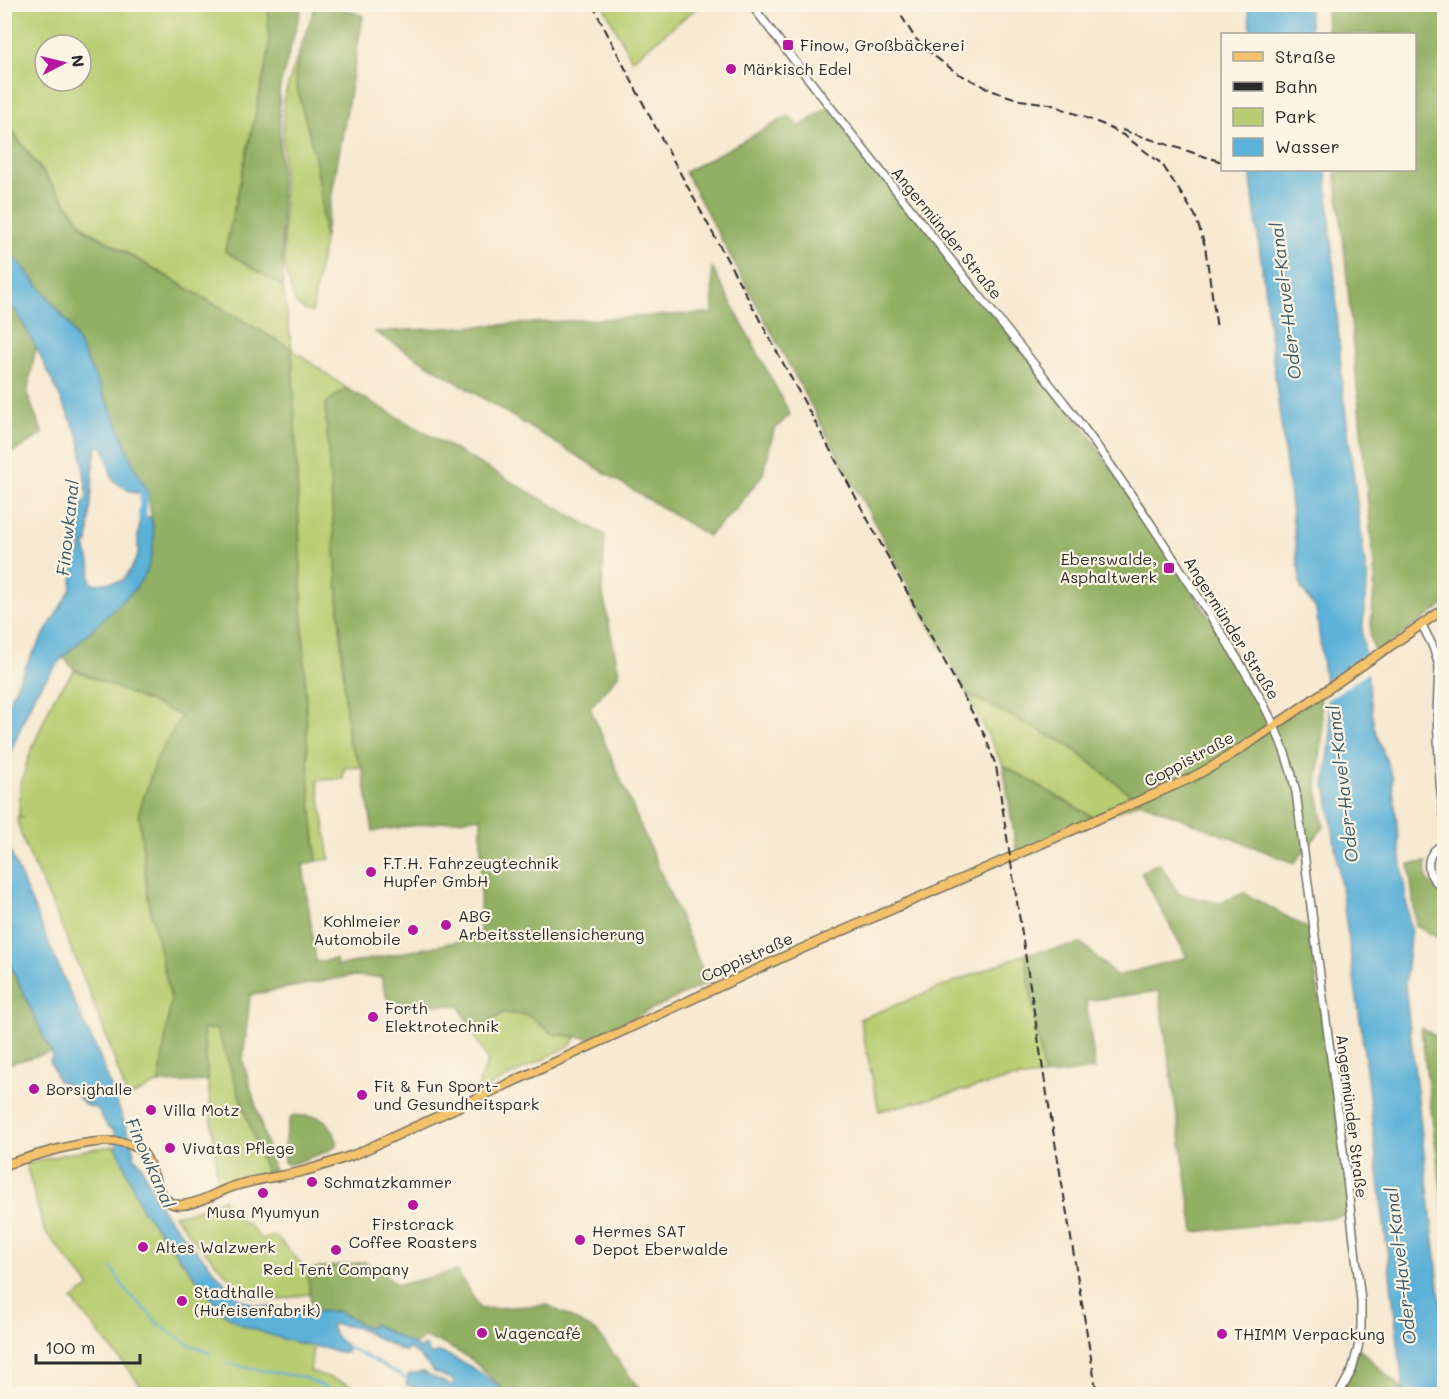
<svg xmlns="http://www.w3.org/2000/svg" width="1449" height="1399" viewBox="0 0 1449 1399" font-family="Mali,sans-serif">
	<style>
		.green { fill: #b8cd71; stroke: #727c4e; stroke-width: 1.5; fill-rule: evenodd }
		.forest { fill: #92b063; stroke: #5e6e47; stroke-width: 1.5 }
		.water { fill: #5cb1d8; stroke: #446e82; stroke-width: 1.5 }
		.pier { fill: #f7e9d1 }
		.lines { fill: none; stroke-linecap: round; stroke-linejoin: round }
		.stream { stroke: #5cb1d8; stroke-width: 2 }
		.canal { stroke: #5cb1d8; stroke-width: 8 }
		.minor-casing { stroke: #726e65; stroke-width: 10 }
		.major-casing { stroke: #726e65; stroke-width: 11 }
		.minor { stroke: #fff; stroke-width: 7 }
		.major { stroke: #f4c26a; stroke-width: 8 }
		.rail { stroke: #2b2b2b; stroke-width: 2; stroke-dasharray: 9 4.5; stroke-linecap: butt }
		.poi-dot { fill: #b5179e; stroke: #fcf5e5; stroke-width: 2 }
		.labels { text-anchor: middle; stroke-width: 4.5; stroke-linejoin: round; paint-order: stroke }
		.poi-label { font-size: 16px; fill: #2b2b2b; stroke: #fcf5e5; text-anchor: start }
		.street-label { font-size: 16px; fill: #2b2b2b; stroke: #fcf5e5 }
		.water-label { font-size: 18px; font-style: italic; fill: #3c5a68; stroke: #fcf5e5 }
	</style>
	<rect width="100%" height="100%" fill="#fcf5e5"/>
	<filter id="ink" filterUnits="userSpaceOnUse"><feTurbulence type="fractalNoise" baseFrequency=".0167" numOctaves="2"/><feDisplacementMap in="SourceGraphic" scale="12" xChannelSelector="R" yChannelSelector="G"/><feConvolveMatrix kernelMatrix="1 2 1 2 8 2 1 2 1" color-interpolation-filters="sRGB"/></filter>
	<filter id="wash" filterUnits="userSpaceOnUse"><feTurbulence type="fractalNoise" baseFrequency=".008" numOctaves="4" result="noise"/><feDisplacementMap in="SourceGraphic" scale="24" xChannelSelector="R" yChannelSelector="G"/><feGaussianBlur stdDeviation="1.35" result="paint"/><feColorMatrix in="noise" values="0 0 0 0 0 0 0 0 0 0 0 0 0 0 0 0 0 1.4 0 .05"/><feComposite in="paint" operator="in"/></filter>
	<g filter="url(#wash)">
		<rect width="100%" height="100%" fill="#f7e9d1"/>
		<g class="green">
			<path d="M4 5H268L269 52 225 251 283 287 292 349 346 388 325 404 348 740 362 767 344 768 343 779 317 780 330 859 317 861 309 783 292 349 86 229 5 121ZM45 45H81V81H45Z"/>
			<path d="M603 5H700L632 60Z"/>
			<path d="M300 49 295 80 314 152 321 192 324 240 312 312 304 310 295 302 284 265 283 100Z"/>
			<path d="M75 670 182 715 157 758 139 812 148 898 171 1000 159 1083 127 1098C107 1032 80 969 53 906 42 880 20 843 17 817L25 818 19 816 20 786 29 756 53 699Z"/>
			<path d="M967 694 1067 744 1140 802 1098 820 1003 765Z"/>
			<path d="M1025 954 1044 1076 1010 1079 879 1111 860 1019Z"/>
			<path d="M503 1013 527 1015 553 1034 577 1037 569 1046 483 1090 478 1086 488 1061 473 1032Z"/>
			<path d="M203 1029H217L266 1173 232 1180 218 1186Z"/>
			<path d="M114 1146V1147H117L141 1208 185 1265 285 1340 313 1346 310 1371 345 1383 367 1394H148L72 1300 90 1287 44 1230 26 1164C55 1156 84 1149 114 1146Z"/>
			<path d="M223 1199 230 1211 244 1224 247 1223 261 1239 276 1236 307 1270 310 1294 276 1300 246 1295 196 1242 174 1215 195 1211Z"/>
		</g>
		<g class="forest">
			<path d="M316 4 333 5 363 16 324 240 321 192 314 152 295 80 300 49Z"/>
			<path d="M268 5H302L279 90 283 287 225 251 269 52Z"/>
			<path d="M1326 5H1444V605L1375 653 1370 636 1375 579 1344 246 1335 170H1414V34H1327Z"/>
			<path d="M829 107 1089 435 1231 650 1274 725 1320 695 1323 731 1317 785 1324 827 1294 863 1140 802 1067 744 967 694 685 172 789 116 799 127Z"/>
			<path d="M4 121 86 230 292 349 309 783 317 861 303 865 316 962 336 959 337 966 480 937 481 817 373 831 362 767 348 740 325 404 346 388 605 535 602 590 619 674 590 708 708 983 590 1038 553 1034 527 1015 503 1013 473 1032 459 1006 388 1002 381 977 350 976 250 995 243 1061 274 1170 266 1173 217 1029H203L208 1081 159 1083 171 1000 148 898 139 812 157 758 182 716 75 670 63 657 134 590 147 572 154 537 148 493 132 462 117 422 69 324 25 269 5 249Z"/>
			<path d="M712 267 790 414 774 430 763 474 736 509 708 536 375 332 705 313 713 314Z"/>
			<path d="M4 298 16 311 36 347 27 394 43 434 5 457Z"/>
			<path d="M1003 765 1098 820 1017 855Z"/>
			<path d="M1426 862C1423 876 1431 889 1444 892V941L1416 926 1409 864Z"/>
			<path d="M1159 863 1179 894 1219 903 1244 893 1309 929 1351 1215 1194 1232 1159 991 1086 1001 1095 1069 1044 1076 1025 954 1082 944 1117 976 1187 957 1141 872Z"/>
			<path d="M4 953 51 1052 5 1065 4 1064Z"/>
			<path d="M1421 1028 1444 1041V1213Z"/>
			<path d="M295 1115C309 1118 321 1112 330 1127 334 1133 337 1137 336 1145L328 1151 295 1163 287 1164 284 1162C282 1151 286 1126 292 1116Z"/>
			<path d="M365 1262 398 1285 457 1271 480 1309 548 1305 597 1332 640 1390 651 1394H508L471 1359 440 1342 424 1338 414 1345 374 1324 371 1328C358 1326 349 1313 336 1311 329 1310 319 1312 312 1312L307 1270Z"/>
			<path d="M1358 1348 1403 1390 1404 1394H1338Z"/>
		</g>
		<g class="water">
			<path d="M1248 5H1308L1311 34H1251Z"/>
			<path d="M1250 170H1326L1335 282 1342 385 1364 557 1366 573 1368 575 1362 632 1374 727 1393 779 1392 782 1409 924 1411 927 1405 986 1444 1330V1394H1404L1361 1027 1327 789 1325 788 1331 731 1320 641 1316 609 1301 588Z"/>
			<path d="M5 249 25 269 69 324 117 422 132 462 148 493C133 496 125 488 113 480L104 447 101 446 97 447 94 462 88 543H85C85 551 89 556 90 563 92 569 89 576 91 583L96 584 122 581 131 569 138 555V535L140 517H151L154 537 152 554 147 572 134 590 63 657 35 693 9 756 5 776V709L30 658 71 589 75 560 79 556 80 547 82 502 86 501 87 496 80 439 36 347 16 311 5 298Z"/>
			<path d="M4 837 68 989 99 1055 131 1140 135 1158 140 1163 154 1195 164 1213 238 1298 254 1305 312 1312 336 1311 351 1318 366 1327 371 1328 373 1324 421 1349 423 1346 427 1348 428 1352 433 1355 439 1352C465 1361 487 1376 508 1394H424L406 1384 409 1374 423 1372 450 1385H454L455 1381 434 1372 418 1354 408 1348 406 1351H403L358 1328 335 1324 331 1327 336 1337 347 1346 346 1353 285 1340 241 1325 223 1313 141 1208 117 1147 116 1136 114 1130 107 1126 98 1109 86 1105 65 1083 58 1081 50 1061 52 1056 51 1052 5 953Z"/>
		</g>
		<path class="pier" d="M1368 653 1370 671 1324 702 1322 684Z"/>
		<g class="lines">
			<g class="stream">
				<path d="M112 1268 126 1291 146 1310 159 1325 185 1342 210 1354"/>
				<path d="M346 1348 356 1351 408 1379"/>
				<path d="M225 1362 247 1368 303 1377 340 1394"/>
			</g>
			<path class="canal" d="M142 517 144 494"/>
		</g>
	</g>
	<g filter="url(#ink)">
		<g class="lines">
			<g class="minor-casing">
				<g id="minor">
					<path d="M751 4C825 102 902 198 978 294 1028 357 1080 419 1125 486 1150 521 1173 558 1197 595 1236 657 1281 719 1296 792L1347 1180 1361 1301V1328L1358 1348 1352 1370 1339 1394"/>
					<path d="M1422 625 1433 647 1439 666 1437 714 1440 783 1444 816"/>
					<path d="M1444 844C1423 853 1424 878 1444 887"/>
				</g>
			</g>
			<g class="major-casing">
				<path id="major" d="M4 1165C34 1156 110 1129 137 1148 144 1152 147 1159 150 1166 155 1178 160 1199 173 1204 189 1209 213 1194 229 1188 253 1179 280 1177 304 1171 322 1166 339 1160 356 1154L790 954 1189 779 1213 766 1254 740 1444 609"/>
			</g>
			<use href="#minor" class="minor"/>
			<use href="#major" class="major"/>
			<g class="rail">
				<path d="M592 4 658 132 985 736 996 766 1044 1076 1097 1394"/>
				<path d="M894 4 915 38 934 56 957 73 993 91 1020 100 1050 104 1102 124 1125 136 1162 164 1195 215 1205 246 1217 329"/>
				<path d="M1122 130 1222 162"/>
			</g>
		</g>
	</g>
	<g class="poi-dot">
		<rect x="782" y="39" width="12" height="12" rx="3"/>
		<circle cx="731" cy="69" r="6"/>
		<rect x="1163" y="562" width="12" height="12" rx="3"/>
		<circle cx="371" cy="872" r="6"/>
		<circle cx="446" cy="925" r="6"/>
		<circle cx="413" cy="930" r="6"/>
		<circle cx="373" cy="1017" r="6"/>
		<circle cx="34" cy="1089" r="6"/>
		<circle cx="362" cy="1095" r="6"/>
		<circle cx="151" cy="1110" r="6"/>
		<circle cx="170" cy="1148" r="6"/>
		<circle cx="312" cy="1182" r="6"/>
		<circle cx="263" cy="1193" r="6"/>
		<circle cx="413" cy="1205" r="6"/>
		<circle cx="580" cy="1240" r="6"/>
		<circle cx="143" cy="1247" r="6"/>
		<circle cx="336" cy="1250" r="6"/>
		<circle cx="182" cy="1301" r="6"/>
		<circle cx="482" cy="1333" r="6"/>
		<circle cx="1222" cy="1334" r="6"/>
	</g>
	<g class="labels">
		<g class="poi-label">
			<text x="800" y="51">Finow, Großbäckerei</text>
			<text x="743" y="75">Märkisch Edel</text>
			<text x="1157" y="565" text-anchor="end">Eberswalde,<tspan x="1157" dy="18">Asphaltwerk</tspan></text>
			<text x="383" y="869">F.T.H. Fahrzeugtechnik<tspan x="383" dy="18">Hupfer GmbH</tspan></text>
			<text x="458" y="922">ABG<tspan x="458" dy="18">Arbeitsstellensicherung</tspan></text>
			<text x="401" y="927" text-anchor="end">Kohlmeier<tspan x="401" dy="18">Automobile</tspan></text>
			<text x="385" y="1014">Forth<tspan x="385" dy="18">Elektrotechnik</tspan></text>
			<text x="374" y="1092">Fit &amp; Fun Sport-<tspan x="374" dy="18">und Gesundheitspark</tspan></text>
			<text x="46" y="1095">Borsighalle</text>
			<text x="163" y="1116">Villa Motz</text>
			<text x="182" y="1154">Vivatas Pflege</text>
			<text x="324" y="1188">Schmatzkammer</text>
			<text x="263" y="1218" text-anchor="middle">Musa Myumyun</text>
			<text x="413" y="1230" text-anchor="middle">Firstcrack<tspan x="413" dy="18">Coffee Roasters</tspan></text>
			<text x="592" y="1237">Hermes SAT<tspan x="592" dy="18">Depot Eberwalde</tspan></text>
			<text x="155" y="1253">Altes Walzwerk</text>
			<text x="336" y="1275" text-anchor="middle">Red Tent Company</text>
			<text x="194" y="1298">Stadthalle<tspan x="194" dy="18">(Hufeisenfabrik)</tspan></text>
			<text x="494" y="1339">Wagencafé</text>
			<text x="1234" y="1340">THIMM Verpackung</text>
		</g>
		<g class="street-label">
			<text transform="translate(947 233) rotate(51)" y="6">Angermünder Straße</text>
			<text transform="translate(1232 628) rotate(58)" y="6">Angermünder Straße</text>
			<text transform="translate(1189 759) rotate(-28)" y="6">Coppistraße</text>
			<text transform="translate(747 957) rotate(-24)" y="6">Coppistraße</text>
			<text transform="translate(1352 1116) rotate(83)" y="6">Angermünder Straße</text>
		</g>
		<g class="water-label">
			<text transform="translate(1286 301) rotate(-97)" y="6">Oder-Havel-Kanal</text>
			<text transform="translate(68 528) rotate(-84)" y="6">Finowkanal</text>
			<text transform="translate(1343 784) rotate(-97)" y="6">Oder-Havel-Kanal</text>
			<text transform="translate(150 1163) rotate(66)" y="6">Finowkanal</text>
			<text transform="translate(1401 1266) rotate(-97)" y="6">Oder-Havel-Kanal</text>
		</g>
	</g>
	<rect width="1449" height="1399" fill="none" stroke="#fcf5e5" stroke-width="24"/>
	<rect x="1221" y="33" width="195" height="138" fill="#fcf5e5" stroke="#a8a49b" stroke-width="1.5"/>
	<rect x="1233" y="52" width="30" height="9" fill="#f4c26a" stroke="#a8a49b" stroke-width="1.5"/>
	<text x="1275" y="63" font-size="18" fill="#2b2b2b">Straße</text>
	<rect x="1233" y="82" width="30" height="9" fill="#2b2b2b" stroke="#a8a49b" stroke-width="1.5"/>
	<text x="1275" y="93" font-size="18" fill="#2b2b2b">Bahn</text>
	<rect x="1233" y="108" width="30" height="18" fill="#b8cd71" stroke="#a8a49b" stroke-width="1.5"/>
	<text x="1275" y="123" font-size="18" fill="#2b2b2b">Park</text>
	<rect x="1233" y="138" width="30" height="18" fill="#5cb1d8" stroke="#a8a49b" stroke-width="1.5"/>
	<text x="1275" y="153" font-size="18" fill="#2b2b2b">Wasser</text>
	<g transform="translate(63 63) rotate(83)"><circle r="28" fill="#fcf5e5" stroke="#a8a49b" stroke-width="1.5"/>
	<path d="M0-4.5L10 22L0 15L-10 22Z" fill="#b5179e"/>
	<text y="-9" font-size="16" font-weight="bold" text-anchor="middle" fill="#2b2b2b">N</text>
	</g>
	<path d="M36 1354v9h104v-9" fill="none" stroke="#2b2b2b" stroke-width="3"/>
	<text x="45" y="1354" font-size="18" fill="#2b2b2b" stroke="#fcf5e5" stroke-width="4.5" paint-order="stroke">100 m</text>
</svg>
